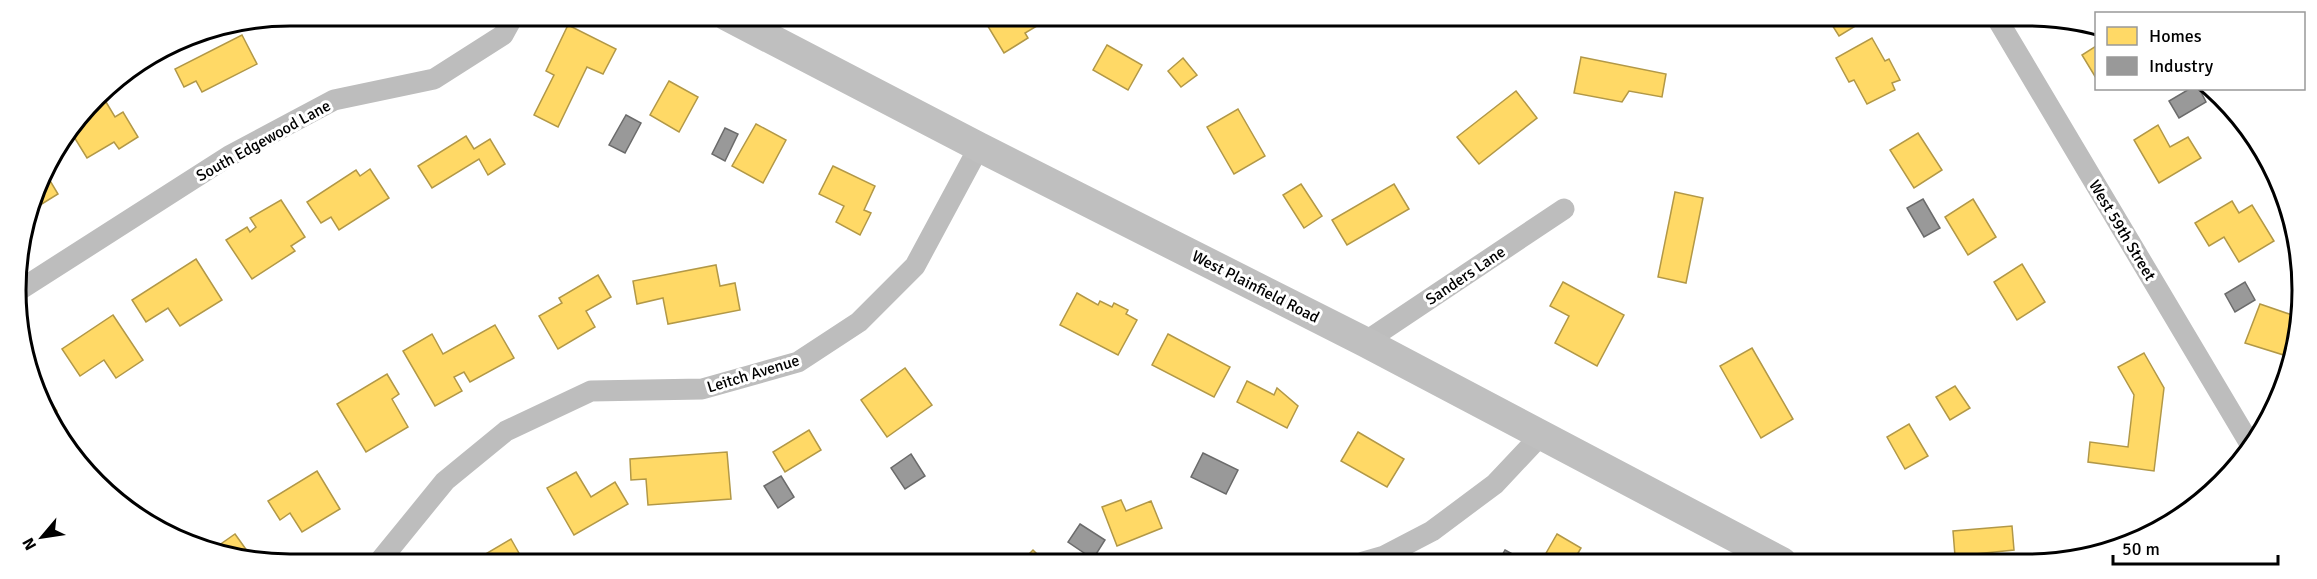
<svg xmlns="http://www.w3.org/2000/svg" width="2317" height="579" viewBox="0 0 2317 579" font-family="Signika,sans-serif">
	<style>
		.homes { fill: #ffd966; stroke: #b29847; stroke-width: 1.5 }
		.industry { fill: #999; stroke: #6b6b6b; stroke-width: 1.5 }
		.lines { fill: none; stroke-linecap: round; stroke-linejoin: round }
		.street { stroke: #bdbdbd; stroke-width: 21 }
		.secondary { stroke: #bfbfbf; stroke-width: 30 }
		.labels { text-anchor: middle; stroke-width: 6; stroke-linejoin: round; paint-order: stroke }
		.street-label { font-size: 16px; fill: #000; stroke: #fff }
		.rim { fill: none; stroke: #000; stroke-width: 3 }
	</style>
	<rect width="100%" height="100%" fill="#fff"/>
	<g class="homes">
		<path d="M987 16H1045L1047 20 1025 33 1028 38 1004 53 983 18Z"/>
		<path d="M1827 17H1866L1867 19 1839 36Z"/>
		<path d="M568 25 616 49 603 74 587 67 558 127 534 115 554 75 546 71Z"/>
		<path d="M242 35 257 64 202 92 196 81 184 87 175 69Z"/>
		<path d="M1872 38 1885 61 1889 59 1900 80 1892 83 1895 90 1867 104 1854 80 1849 82 1836 58Z"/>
		<path d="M1107 45 1142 65 1128 90 1093 70Z"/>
		<path d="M2096 46V78L2082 55Z"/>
		<path d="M1581 57 1666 74 1662 97 1629 91 1622 102 1574 93Z"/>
		<path d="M1183 58 1197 75 1181 87 1168 71Z"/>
		<path d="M669 81 698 97 679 132 650 115Z"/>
		<path d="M1516 91 1537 118 1479 164 1457 137Z"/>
		<path d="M106 102 115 117 123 112 138 137 119 149 114 142 87 158 71 132 83 117Z"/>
		<path d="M1238 109 1265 156 1234 174 1207 127Z"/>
		<path d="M756 124 786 140 763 183 732 166Z"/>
		<path d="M2158 125 2170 147 2188 137 2201 158 2159 183 2134 140Z"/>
		<path d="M1918 133 1942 170 1914 188 1890 150Z"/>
		<path d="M466 136 474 149 490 139 505 164 488 175 479 159 432 188 418 166Z"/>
		<path d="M833 166 875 186 864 210 871 213 860 235 836 222 844 206 819 194Z"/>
		<path d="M43 169 58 194 32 210Z"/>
		<path d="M370 169 389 198 339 230 331 217 321 223 307 202 356 170 360 176Z"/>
		<path d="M1301 184 1322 216 1304 228 1283 195Z"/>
		<path d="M1394 184 1409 209 1347 245 1332 220Z"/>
		<path d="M1675 192 1703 198 1686 283 1658 277Z"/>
		<path d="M1973 199 1996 237 1968 255 1945 217Z"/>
		<path d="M281 200 305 237 291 246 295 251 252 279 226 240 247 227 250 232 256 227 250 218Z"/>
		<path d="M2232 201 2239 213 2252 205 2274 241 2239 262 2224 237 2209 246 2195 223Z"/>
		<path d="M196 259 222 300 180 326 168 308 146 322 132 300Z"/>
		<path d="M2022 264 2045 302 2017 320 1994 282Z"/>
		<path d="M716 265 720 286 735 283 740 310 668 324 663 298 637 304 633 281Z"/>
		<path d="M598 275 611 297 586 311 595 327 558 349 539 316 562 303 559 298Z"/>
		<path d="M1563 282 1624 315 1597 366 1555 343 1569 316 1550 306Z"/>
		<path d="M1077 293 1098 305 1100 301 1112 307 1114 303 1128 310 1126 314 1137 320 1118 355 1060 325Z"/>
		<path d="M2260 304 2295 316 2291 328 2298 330 2290 357 2245 343Z"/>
		<path d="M113 315 143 360 116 378 104 360 80 376 62 349Z"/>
		<path d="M495 325 514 358 470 382 464 372 454 377 462 391 435 406 403 351 432 334 443 354Z"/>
		<path d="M1168 334 1230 367 1214 397 1152 365Z"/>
		<path d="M1752 348 1793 419 1761 438 1720 366Z"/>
		<path d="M2144 353 2164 388 2154 471 2088 462 2090 442 2128 447 2134 395 2118 367Z"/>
		<path d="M28 368 57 411 50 416 29 377Z"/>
		<path d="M905 368 932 405 887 437 861 400Z"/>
		<path d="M387 374 399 394 392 399 408 427 366 452 337 404Z"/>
		<path d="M1247 381 1274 395 1277 388 1298 406 1287 428 1237 402Z"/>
		<path d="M1955 386 1970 408 1950 420 1936 397Z"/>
		<path d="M1909 424 1928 456 1905 469 1887 437Z"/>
		<path d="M809 430 821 450 785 472 773 452Z"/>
		<path d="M1358 432 1404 459 1387 487 1341 461Z"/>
		<path d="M727 452 731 499 648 505 646 479 631 480 630 459Z"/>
		<path d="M317 471 340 509 302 532 290 513 280 520 268 501Z"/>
		<path d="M576 472 591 497 615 482 628 504 574 535 547 488Z"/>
		<path d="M1121 500 1126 511 1151 501 1162 528 1117 546 1102 507Z"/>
		<path d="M2012 526 2014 550 1955 556 1953 531Z"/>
		<path d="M235 534 255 562 215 548Z"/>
		<path d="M1557 534 1581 548 1578 553 1585 557 1583 562H1541Z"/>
		<path d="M511 539 524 562H472Z"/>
		<path d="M1033 550 1045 562H1021Z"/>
	</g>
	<g class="industry">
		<path d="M2191 88H2199L2206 102 2179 118 2169 101Z"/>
		<path d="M626 115 641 123 625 153 609 145Z"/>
		<path d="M725 128 738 134 725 161 712 154Z"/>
		<path d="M1923 199 1940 228 1924 237 1907 208Z"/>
		<path d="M2245 282 2255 300 2235 312 2225 294Z"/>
		<path d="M1203 453 1238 470 1226 494 1191 477Z"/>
		<path d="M911 454 925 476 905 489 891 468Z"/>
		<path d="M781 476 794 497 778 508 764 486Z"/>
		<path d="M1080 524 1105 540 1093 559 1068 542Z"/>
		<path d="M1505 550 1525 561V562L1499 561Z"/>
	</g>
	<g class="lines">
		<g class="street">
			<path d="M1996 17 2250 444"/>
			<path d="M18 291 229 156 334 100 434 79 503 35 514 15"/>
			<path d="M1365 342 1564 209"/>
			<path d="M379 562 445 481 506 431 591 391 702 389 798 362 859 322 915 266 979 147"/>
			<path d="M1363 562 1384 556 1432 531 1495 484 1541 435"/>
		</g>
		<path class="secondary" d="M727 16 979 147 1365 342 1782 562"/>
	</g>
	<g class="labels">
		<g class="street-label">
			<text transform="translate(263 140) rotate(-29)" y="6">South Edgewood Lane</text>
			<text transform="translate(2123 230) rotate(59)" y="6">West 59th Street</text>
			<text transform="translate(1465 275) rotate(-34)" y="6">Sanders Lane</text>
			<text transform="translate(1256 286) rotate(27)" y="6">West Plainfield Road</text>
			<text transform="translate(753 373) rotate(-17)" y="6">Leitch Avenue</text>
		</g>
	</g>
	<path d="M0 0H2317V579H0ZM290 26H2028A264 264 0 0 1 2292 290V290A264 264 0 0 1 2028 554H290A264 264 0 0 1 26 290V290A264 264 0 0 1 290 26Z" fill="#fff" fill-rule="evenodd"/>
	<path class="rim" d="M290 26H2028A264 264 0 0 1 2292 290V290A264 264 0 0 1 2028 554H290A264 264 0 0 1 26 290V290A264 264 0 0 1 290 26Z"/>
	<rect x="2095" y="12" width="210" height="78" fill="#ffffff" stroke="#999999" stroke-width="1.5"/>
	<rect x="2107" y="27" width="30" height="18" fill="#ffd966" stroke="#999999" stroke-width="1.5"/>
	<text x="2149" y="42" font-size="18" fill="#000000">Homes</text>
	<rect x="2107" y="57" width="30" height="18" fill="#999999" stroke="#999999" stroke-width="1.5"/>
	<text x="2149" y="72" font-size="18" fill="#000000">Industry</text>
	<g transform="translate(42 537) rotate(241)" stroke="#ffffff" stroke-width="4.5" paint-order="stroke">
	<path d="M0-4.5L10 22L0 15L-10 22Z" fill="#000000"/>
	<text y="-9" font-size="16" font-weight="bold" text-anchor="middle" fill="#000000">N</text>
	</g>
	<path d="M2113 555v9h165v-9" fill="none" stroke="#000000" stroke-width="3"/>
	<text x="2122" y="555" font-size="18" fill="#000000" stroke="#ffffff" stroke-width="4.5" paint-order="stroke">50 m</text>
</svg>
